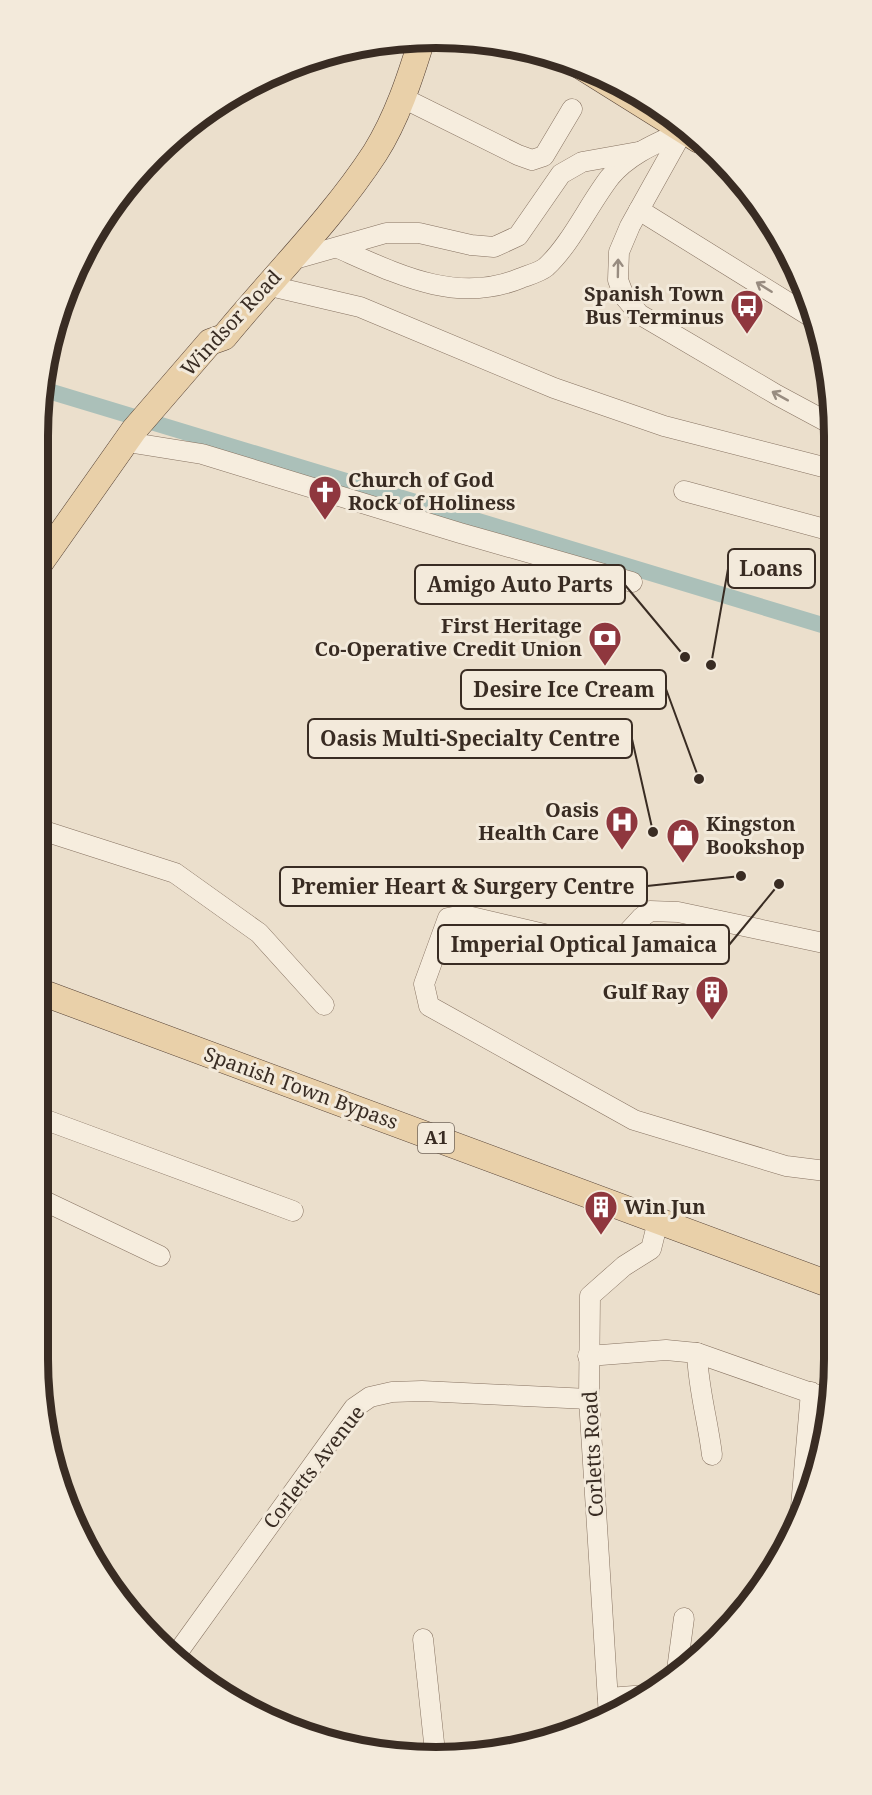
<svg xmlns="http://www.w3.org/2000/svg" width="872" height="1795" viewBox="0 0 872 1795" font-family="'Noto Serif',serif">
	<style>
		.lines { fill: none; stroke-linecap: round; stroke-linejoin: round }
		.canal { stroke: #abc0b9; stroke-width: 16 }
		.minor-casing { stroke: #867261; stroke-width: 21 }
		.major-casing { stroke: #554135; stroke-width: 27 }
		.minor { stroke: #f6edde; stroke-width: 20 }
		.major { stroke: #e9d0a9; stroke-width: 26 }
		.oneway { stroke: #988c80 }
		.labels { text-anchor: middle; stroke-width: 6; stroke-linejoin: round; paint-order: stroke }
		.shield { fill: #f3eadb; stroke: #71655a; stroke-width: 1.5 }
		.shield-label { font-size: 18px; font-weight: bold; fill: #392c23 }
		.poi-label { font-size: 20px; font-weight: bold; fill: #392c23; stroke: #f3eadb; text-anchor: end }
		.street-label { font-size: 20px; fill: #392c23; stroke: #f3eadb }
		.rim { fill: none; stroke: #392c23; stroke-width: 8 }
		.leader { fill: none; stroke: #392c23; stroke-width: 2 }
		.callout-dot { fill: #392c23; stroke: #f3eadb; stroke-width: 2 }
		.callout { fill: #f3eadb; stroke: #392c23; stroke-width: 2 }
		.callout-label { font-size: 21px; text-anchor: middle; font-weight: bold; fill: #392c23 }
	</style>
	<rect width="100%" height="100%" fill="#ebdfcc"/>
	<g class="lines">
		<path class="canal" d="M42 389 832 628"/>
		<g class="minor-casing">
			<g id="minor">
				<path d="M394 42 421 44"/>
				<path d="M403 98 518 155 532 160 544 156 572 109"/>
				<path d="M683 131 630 226 619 252 618 280 624 296 639 314 777 395 831 424"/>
				<path d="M639 210 813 318"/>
				<path d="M338 248C397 274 457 305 521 278 529 275 540 272 546 267 571 244 589 204 610 177 629 154 657 143 683 131"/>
				<path d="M288 261 386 233H419L471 245 494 247 518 236 561 174 582 162 638 152"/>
				<path d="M266 285 360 307 554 388 664 426 831 469"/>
				<path d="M127 442 202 454 460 533 632 582"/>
				<path d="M684 491 832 531"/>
				<path d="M38 829 175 873 259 933 324 1005"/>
				<path d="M833 945 678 912 650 911 641 918 619 942 604 945H591L463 915 448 918 424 984 429 1006 634 1120 786 1166 834 1172"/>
				<path d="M38 1117 293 1211"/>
				<path d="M38 1198 160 1256"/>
				<path d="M697 1353C698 1388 708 1421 712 1455"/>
				<path d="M588 1356 666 1350 697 1353 831 1400"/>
				<path d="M800 1518 811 1392"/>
				<path d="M423 1639 435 1752"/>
				<path d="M173 1659 354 1408 370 1397 392 1392 422 1391 589 1399"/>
				<path d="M672 1679 677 1670 684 1618"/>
				<path d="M608 1698 647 1695"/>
				<path d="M609 1717 589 1399 590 1296 624 1266 651 1249 658 1221"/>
			</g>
		</g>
		<g class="major-casing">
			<g id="major">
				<path d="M579 65 699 140"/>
				<path d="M38 566 134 430 210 342 224 337C274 276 332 219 375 153 397 118 410 78 422 39"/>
				<path d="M38 991 834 1286"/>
			</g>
		</g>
		<use href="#minor" class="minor"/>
		<use href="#major" class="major"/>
	</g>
	<defs><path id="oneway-shaft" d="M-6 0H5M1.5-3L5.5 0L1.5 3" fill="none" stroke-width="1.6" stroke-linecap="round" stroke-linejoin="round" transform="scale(1.5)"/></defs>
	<g class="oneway">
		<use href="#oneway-shaft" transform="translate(618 268) rotate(-89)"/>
		<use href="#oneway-shaft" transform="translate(764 287) rotate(-148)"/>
		<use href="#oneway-shaft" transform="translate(780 396) rotate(-151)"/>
	</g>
	<defs>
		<g id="bus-pin" transform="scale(1.725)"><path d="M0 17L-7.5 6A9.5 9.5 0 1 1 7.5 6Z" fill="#8f373e" stroke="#f3eadb"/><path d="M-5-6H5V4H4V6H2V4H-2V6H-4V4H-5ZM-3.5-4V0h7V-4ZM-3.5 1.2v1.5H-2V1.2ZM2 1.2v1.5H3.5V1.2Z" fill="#fff"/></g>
		<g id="church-pin" transform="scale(1.725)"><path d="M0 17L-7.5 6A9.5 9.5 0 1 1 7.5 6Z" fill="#8f373e" stroke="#f3eadb"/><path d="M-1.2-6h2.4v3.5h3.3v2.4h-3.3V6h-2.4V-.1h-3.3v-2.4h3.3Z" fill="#fff"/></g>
		<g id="bank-pin" transform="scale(1.725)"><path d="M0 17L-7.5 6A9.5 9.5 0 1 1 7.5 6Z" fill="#8f373e" stroke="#f3eadb"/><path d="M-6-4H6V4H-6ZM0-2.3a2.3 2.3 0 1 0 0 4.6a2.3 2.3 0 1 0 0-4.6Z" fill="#fff"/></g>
		<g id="hospital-pin" transform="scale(1.725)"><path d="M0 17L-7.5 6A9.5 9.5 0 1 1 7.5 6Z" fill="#8f373e" stroke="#f3eadb"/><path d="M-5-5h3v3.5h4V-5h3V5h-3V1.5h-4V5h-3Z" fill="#fff"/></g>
		<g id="shop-pin" transform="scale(1.725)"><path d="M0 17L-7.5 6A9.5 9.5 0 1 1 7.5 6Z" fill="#8f373e" stroke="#f3eadb"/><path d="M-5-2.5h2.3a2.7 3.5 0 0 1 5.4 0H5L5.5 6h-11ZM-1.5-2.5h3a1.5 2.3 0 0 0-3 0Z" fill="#fff"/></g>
		<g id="building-pin" transform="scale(1.725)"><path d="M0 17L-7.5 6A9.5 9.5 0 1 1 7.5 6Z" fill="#8f373e" stroke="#f3eadb"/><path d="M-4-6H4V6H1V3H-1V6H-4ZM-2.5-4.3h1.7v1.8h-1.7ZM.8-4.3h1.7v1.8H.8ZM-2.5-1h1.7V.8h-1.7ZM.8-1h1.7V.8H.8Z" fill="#fff"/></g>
	</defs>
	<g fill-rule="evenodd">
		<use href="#bus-pin" x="747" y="306"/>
		<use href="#church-pin" x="325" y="492"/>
		<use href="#bank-pin" x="605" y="638"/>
		<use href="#hospital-pin" x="622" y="822"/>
		<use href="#shop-pin" x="683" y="835"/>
		<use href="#building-pin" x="712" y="992"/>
		<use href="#building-pin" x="601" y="1207"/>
	</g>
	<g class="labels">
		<rect class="shield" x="418" y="1123" width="36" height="30" rx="4.5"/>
		<g class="shield-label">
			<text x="436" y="1144">A1</text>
		</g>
		<g class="poi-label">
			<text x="724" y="301">Spanish Town<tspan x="724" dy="23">Bus Terminus</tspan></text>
			<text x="348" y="487" text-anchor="start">Church of God<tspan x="348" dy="23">Rock of Holiness</tspan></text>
			<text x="582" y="633">First Heritage<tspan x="582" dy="23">Co-Operative Credit Union</tspan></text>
			<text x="599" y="817">Oasis<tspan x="599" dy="23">Health Care</tspan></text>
			<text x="706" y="831" text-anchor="start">Kingston<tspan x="706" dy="23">Bookshop</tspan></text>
			<text x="689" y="999">Gulf Ray</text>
			<text x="624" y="1214" text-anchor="start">Win Jun</text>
		</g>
		<g class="street-label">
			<text transform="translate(231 323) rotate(-47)" y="7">Windsor Road</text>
			<text transform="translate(301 1088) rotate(20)" y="7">Spanish Town Bypass</text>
			<text transform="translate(593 1454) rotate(-93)" y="7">Corletts Road</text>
			<text transform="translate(314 1467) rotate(-52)" y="7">Corletts Avenue</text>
		</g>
	</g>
	<path d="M0 0H872V1795H0ZM436 48H436A388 388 0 0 1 824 436V1359A388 388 0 0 1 436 1747H436A388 388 0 0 1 48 1359V436A388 388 0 0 1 436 48Z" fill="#f3eadb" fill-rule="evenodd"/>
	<path class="rim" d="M436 48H436A388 388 0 0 1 824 436V1359A388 388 0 0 1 436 1747H436A388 388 0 0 1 48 1359V436A388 388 0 0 1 436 48Z"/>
	<path class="leader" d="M711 665L728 569M685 657L625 585M699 779L666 689M653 832L632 739M741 876L647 886M779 884L729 945"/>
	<g class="callout-dot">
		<circle cx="711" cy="665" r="6"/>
		<circle cx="685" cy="657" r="6"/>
		<circle cx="699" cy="779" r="6"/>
		<circle cx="653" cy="832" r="6"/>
		<circle cx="741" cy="876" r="6"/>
		<circle cx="779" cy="884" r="6"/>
	</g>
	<g class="callout">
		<rect x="728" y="549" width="87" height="39" rx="6"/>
		<rect x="415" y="565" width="210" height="39" rx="6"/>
		<rect x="461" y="670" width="205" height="39" rx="6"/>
		<rect x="308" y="719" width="324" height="39" rx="6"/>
		<rect x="280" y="867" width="367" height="39" rx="6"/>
		<rect x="438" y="925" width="291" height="39" rx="6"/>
	</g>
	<g class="callout-label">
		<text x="771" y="576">Loans</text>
		<text x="520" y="592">Amigo Auto Parts</text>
		<text x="564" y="697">Desire Ice Cream</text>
		<text x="470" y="746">Oasis Multi-Specialty Centre</text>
		<text x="463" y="894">Premier Heart &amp; Surgery Centre</text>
		<text x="584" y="952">Imperial Optical Jamaica</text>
	</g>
</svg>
